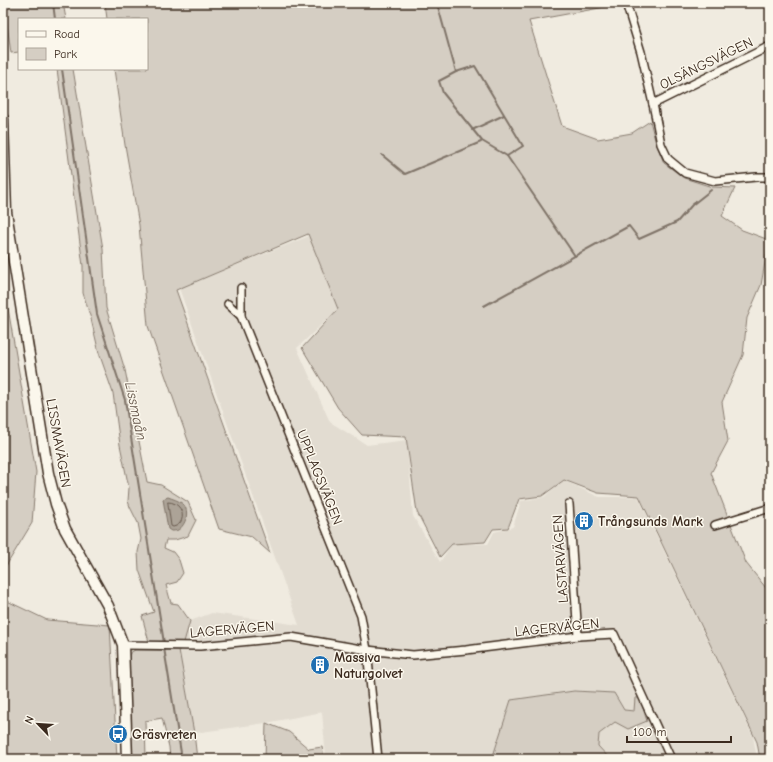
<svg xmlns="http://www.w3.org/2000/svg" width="773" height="762" viewBox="0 0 773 762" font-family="'Comic Neue',sans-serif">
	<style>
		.built { fill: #e2dcd1 }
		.green { fill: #d5cec3; stroke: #887c70 }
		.water { fill: #aca397; stroke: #7f7367 }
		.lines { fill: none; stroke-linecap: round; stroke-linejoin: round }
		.shore { stroke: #685a4e; stroke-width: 1 }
		.stream { stroke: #7f7367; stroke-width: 2 }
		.street-casing { stroke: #3b2a1e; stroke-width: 10 }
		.secondary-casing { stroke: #3b2a1e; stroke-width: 13 }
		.street { stroke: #fbf7ec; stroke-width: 7 }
		.secondary { stroke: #fbf7ec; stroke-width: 10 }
		.labels { text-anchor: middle; stroke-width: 3; stroke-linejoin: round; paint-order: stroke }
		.street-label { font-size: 14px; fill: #3b2a1e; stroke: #fbf7ec }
		.poi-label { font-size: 14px; font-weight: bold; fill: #3b2a1e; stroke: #fbf7ec; text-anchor: start }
		.water-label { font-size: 15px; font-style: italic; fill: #635448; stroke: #fbf7ec }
	</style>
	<rect width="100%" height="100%" fill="#f0ebe0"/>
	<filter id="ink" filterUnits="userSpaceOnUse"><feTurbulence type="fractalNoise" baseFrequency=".025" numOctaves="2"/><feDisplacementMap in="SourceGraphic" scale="8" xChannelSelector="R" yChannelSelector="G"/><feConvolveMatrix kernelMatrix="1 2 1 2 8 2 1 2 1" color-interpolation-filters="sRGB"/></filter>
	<g filter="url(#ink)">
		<path class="built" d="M309 236 338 309 297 348 330 422 367 445 407 440 413 516 440 562 452 544H488L494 532 513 527 521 501 544 497 563 480 599 497H638L753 736 757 759H610L598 746 599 734 615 722 647 721 640 698 634 711 624 710 614 693 574 691 511 700 492 759H326L322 712 266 723 194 733 179 650 184 642 190 621 212 613 299 625 179 288Z"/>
		<g class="green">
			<path d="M4 3H63L66 19H19V52L11 53Z"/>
			<path d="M105 3H627L529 21 562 126 598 139 632 133 650 121 655 140 664 163 684 178 712 187 735 188 722 216 742 230 769 240 761 285 747 318 743 355 722 402 728 441 711 473 746 563 770 593V759H760L757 742 639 496 598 493 564 480 542 496 519 499 508 528 493 529 485 542 452 544 440 557 417 512 406 437 362 435 338 408 302 348 338 309 308 234 176 290 270 553 252 537 219 529 148 326 139 225 125 145 114 69H147V19H107Z"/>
			<path d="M57 69H73L103 249 106 308 125 370 147 482 161 485 188 502 196 520 188 536 175 540H166L164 548 173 552 179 560 183 573 177 582 166 585 171 603 178 604 190 621 184 642H149L142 616 154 612 139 570 138 552 141 539 138 523 130 507 128 501 129 488 120 445 113 393 99 353 91 319 83 293V266Z"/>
			<path d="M3 279 36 472 32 523 3 571Z"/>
			<path d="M3 599 47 620 110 625 117 759H3Z"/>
			<path d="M135 650H179L194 733 197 759H170L169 747 162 718 145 721 146 759H131L128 660 130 653Z"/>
			<path d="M574 691 614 693 624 710 634 711 635 698H640L647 721 628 729 615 722 599 734 598 746 610 759H492L511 700Z"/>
			<path d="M266 723 289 732 309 749 322 747 324 759H265Z"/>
		</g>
		<path class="water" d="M168 497C173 499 178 500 183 504 190 511 186 525 178 530 176 531 173 531 171 531L168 529 163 499Z"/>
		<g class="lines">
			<path class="shore" d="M168 502C184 502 188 524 173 527L171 526 168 504Z"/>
			<g class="stream">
				<path d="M53 3 55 19"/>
				<path d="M437 3 456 72 475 66 523 146 507 156"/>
				<path d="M62 69 97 314 125 400 164 643"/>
				<path d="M456 72 439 81 443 93 482 141 507 156 575 256"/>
				<path d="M472 130 504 115"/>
				<path d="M382 155 405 174 481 142"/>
				<path d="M484 306 629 226 639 239 677 222 692 205 711 190"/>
				<path d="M164 648 182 759"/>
			</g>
			<g class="street-casing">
				<g id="street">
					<path d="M626 3 641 52 653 104 661 144 668 159 685 173 715 181 756 177H770"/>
					<path d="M653 104 770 46"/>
					<path d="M241 288V316L361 616 367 650 378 759"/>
					<path d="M228 304 241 316"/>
					<path d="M569 504 578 636"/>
					<path d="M715 525 770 508"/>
					<path d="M123 645 200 646 291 637 367 650 413 655 466 650 578 636 614 634 671 759"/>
				</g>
			</g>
			<g class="secondary-casing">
				<path id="secondary" d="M3 119 6 212 48 473 56 504 65 529 108 606 123 645 127 759"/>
			</g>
			<use href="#street" class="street"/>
			<use href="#secondary" class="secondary"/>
		</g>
	</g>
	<defs>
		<g id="building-disc" transform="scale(1)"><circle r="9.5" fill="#1f6fb2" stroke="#fbf7ec"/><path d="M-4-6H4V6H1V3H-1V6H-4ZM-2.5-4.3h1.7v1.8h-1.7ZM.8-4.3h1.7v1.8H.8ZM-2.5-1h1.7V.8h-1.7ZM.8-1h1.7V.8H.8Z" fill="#fff"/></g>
		<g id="bus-disc" transform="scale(1)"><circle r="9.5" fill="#1f6fb2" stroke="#fbf7ec"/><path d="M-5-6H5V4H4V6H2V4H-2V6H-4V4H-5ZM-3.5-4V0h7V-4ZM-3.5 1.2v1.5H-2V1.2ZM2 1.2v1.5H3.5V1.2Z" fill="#fff"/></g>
	</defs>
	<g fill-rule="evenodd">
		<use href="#building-disc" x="584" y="521"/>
		<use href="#building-disc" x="320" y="665"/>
		<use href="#bus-disc" x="118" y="734"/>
	</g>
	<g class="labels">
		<g class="street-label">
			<text transform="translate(706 63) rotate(-26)" y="5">OLSÄNGSVÄGEN</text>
			<text transform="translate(59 443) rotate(80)" y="5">LISSMAVÄGEN</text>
			<text transform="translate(320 477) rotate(68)" y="5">UPPLAGSVÄGEN</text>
			<text transform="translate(560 559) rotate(-94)" y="5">LASTARVÄGEN</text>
			<text transform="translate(557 627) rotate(-6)" y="5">LAGERVÄGEN</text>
			<text transform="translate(232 629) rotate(-5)" y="5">LAGERVÄGEN</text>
		</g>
		<g class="poi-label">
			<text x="598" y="526">Trångsunds Mark</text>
			<text x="334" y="662">Massiva<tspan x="334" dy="16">Naturgolvet</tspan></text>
			<text x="132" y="739">Gräsvreten</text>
		</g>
		<g class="water-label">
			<text transform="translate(136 411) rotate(78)" y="5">Lissmaån</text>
		</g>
	</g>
	<rect width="773" height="762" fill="none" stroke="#fbf7ec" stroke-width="16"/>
	<rect x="8" y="8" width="757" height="746" fill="none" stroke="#3b2a1e" stroke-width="1.5" filter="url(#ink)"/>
	<rect x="18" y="18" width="130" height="52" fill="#fbf7ec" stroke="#aea59a"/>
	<rect x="26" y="31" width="20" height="6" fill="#fbf7ec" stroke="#aea59a"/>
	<text x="54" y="38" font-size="12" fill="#3b2a1e">Road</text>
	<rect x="26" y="48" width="20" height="12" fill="#d5cec3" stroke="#aea59a"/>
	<text x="54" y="58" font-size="12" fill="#3b2a1e">Park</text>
	<g transform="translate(38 724) rotate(295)" stroke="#fbf7ec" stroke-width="3" paint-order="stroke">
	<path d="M0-3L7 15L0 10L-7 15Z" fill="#3b2a1e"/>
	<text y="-6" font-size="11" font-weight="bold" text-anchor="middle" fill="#3b2a1e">N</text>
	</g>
	<path d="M627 736v6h104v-6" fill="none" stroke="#3b2a1e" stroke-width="2"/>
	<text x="633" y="736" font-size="12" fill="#3b2a1e" stroke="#fbf7ec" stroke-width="3" paint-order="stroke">100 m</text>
</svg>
